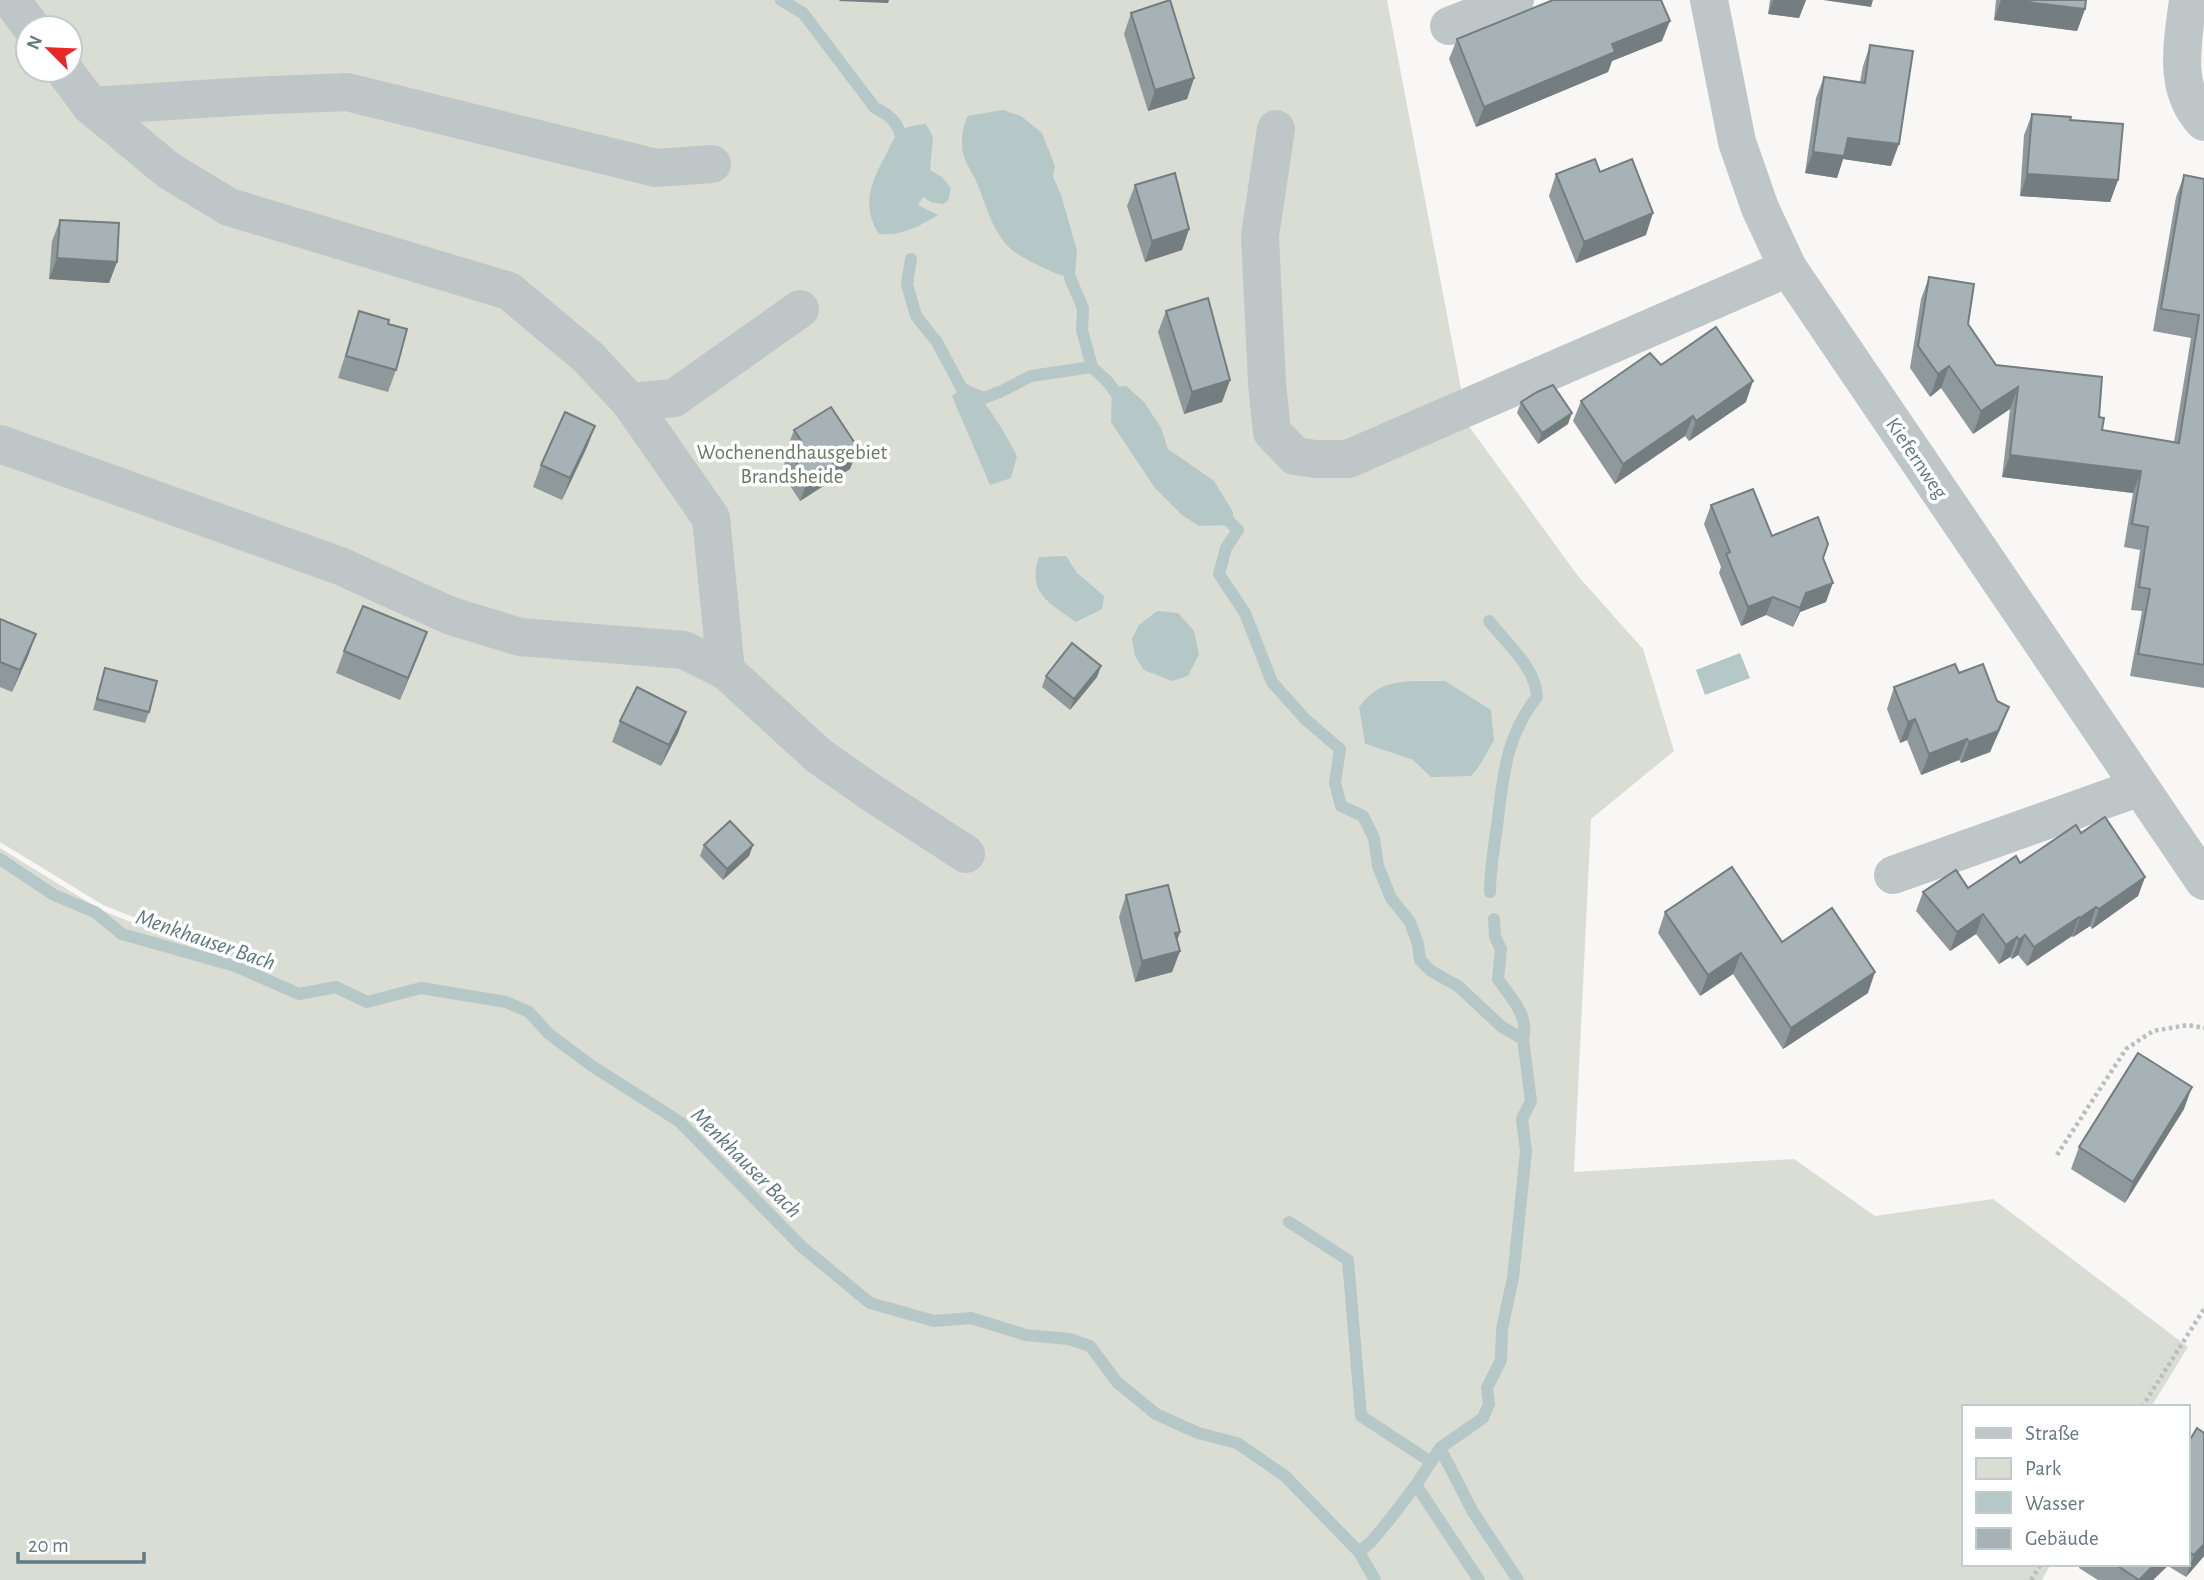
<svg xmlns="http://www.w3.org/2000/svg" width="2204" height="1580" viewBox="0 0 2204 1580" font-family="'Alegreya Sans',sans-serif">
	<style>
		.green { fill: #d9ddd4; fill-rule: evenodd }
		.water { fill: #b5c7c7 }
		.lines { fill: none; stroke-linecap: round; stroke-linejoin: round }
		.stream { stroke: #b5c7c7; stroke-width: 12 }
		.path { stroke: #b9bec0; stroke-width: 4.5; stroke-dasharray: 3.5 3.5; stroke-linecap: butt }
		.minor { stroke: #bfc6c8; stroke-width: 38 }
		.wall { fill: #8f999c }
		.shaded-wall { fill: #747d7f }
		.building { fill: #a6b2b5; stroke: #747d7f; stroke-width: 2 }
		.labels { text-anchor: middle; stroke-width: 7; stroke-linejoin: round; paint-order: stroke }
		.park-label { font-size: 21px; fill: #6b7962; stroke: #fff }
		.street-label { font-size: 21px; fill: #637a81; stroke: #fff }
		.water-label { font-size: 23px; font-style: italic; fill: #5e7a7b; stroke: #fff }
	</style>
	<rect width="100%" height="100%" fill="#f8f7f5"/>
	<path class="green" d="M0 0H1387L1468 425 1578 576 1643 649 1674 751 1591 819 1574 1172 1794 1159 1875 1216 1993 1199 2188 1347 2151 1407H1964V1564H2051L2042 1580H0V848L101 910 238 965 261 968 264 964 241 960 103 905 0 842ZM28 28H70V70H28ZM1359 708 1494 741C1486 752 1482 766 1471 776H1431L1413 760 1365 744Z"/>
	<g class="water">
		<path d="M1003 110 1021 116 1042 133 1055 166 1053 177 1061 195 1077 251 1075 274 1070 278C1057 275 1023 259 1012 250 992 232 987 207 977 183 973 174 966 164 963 153 961 141 962 127 968 116Z"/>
		<path d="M926 124 933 137 930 170 942 177 951 188 948 201 943 204 931 202 923 197 918 205 938 215C918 227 902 236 879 234 860 204 872 180 888 151 891 144 894 137 900 132 907 126 916 125 926 124Z"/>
		<path d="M968 384C989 405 1003 430 1017 456L1011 478 990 485 952 396Z"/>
		<path d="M1126 386 1144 402 1161 428 1168 449 1214 481 1233 512V525L1199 526 1182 515 1155 488 1111 422 1112 387Z"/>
		<path d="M1066 556 1077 573 1104 596 1102 609 1076 622C1051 604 1026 593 1039 557Z"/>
		<path d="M1157 611 1178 613 1194 631 1199 654 1188 676 1172 681 1144 670 1135 656 1132 639 1139 625Z"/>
		<path d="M1740 653 1750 678 1705 695 1696 670Z"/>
		<path d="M1445 681 1491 710 1494 741C1486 752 1482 766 1471 776L1431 777 1413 760 1365 744 1359 708C1379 676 1412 682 1445 681Z"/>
	</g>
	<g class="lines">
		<g class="stream">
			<path d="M781 0 803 13 875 108C893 116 900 126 903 145"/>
			<path d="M911 259 907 284 916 316 937 342 962 389 983 398 1000 392 1031 376 1092 367 1108 382 1121 400"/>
			<path d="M1070 278 1083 308 1082 330 1092 367"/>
			<path d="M1222 514 1238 530 1226 548 1219 574 1245 613 1272 682 1305 719 1340 749 1335 783 1341 806 1363 816 1374 838 1378 866 1391 898 1410 922 1418 944 1420 960 1431 971 1458 986 1502 1027 1523 1039"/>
			<path d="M1489 621C1507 644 1536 668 1537 697 1505 737 1503 778 1497 826 1494 848 1490 870 1490 892"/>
			<path d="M0 859 54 895 95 912 122 934 235 966 299 994 336 987 367 1002 421 988 506 1002 529 1012 549 1034 592 1066 680 1122 802 1247 870 1303 934 1321 971 1318 1026 1335 1069 1339 1090 1346 1117 1382 1156 1414 1198 1433 1237 1443 1285 1476 1359 1552 1375 1580"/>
			<path d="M1289 1222 1348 1260 1361 1416 1431 1462"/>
			<path d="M1440 1448 1473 1512 1518 1580"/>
			<path d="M1416 1485 1479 1580"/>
			<path d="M1359 1552 1371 1542 1390 1519 1416 1485 1440 1448 1483 1418 1489 1404 1487 1388 1501 1360 1502 1329 1513 1278 1526 1151 1522 1119 1531 1101 1523 1039C1530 1016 1510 997 1498 979L1501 949 1495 937 1494 919"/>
		</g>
		<g class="path">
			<path d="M2057 1155 2126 1049 2153 1031 2188 1025 2204 1028"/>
			<path d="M2142 1407 2204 1309"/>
			<path d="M2031 1580 2041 1564"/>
		</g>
		<g class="minor">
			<path d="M11 0 32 28"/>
			<path d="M1709 0 1737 142 1760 208 1788 268 2204 881"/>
			<path d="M2188 0C2183 42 2172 88 2204 122"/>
			<path d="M1449 26 1515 0"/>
			<path d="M91 106 249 96 347 92 656 168 712 164"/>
			<path d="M1276 129 1260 236 1267 383 1272 432 1295 456 1316 459H1348L1788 268"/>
			<path d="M630 402 674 398 800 309"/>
			<path d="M0 444 340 566 451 616 520 637 684 650 726 671 711 518 630 402 588 357 509 291 229 207 168 170 91 106 64 70"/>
			<path d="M726 671 819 756 872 793 966 854"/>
			<path d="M1893 875 2140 787"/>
		</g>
	</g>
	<g class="wall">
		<path d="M1770 0H1806L1799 18 1768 14Z"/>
		<path d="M1996 0H2086L2085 9 2077 31 1994 20Z"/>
		<path d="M1131 13 1194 78 1187 99 1148 111 1124 34Z"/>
		<path d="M1457 39 1662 41 1612 61 1608 72 1476 127 1449 59Z"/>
		<path d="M1870 45 1891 166 1843 159 1837 178 1805 173 1816 98 1824 77 1860 82 1863 66Z"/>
		<path d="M2032 114 2118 180 2110 202 2020 196 2024 135Z"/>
		<path d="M1600 172 1646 235 1576 263 1549 196 1556 174Z"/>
		<path d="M2184 175 2204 179V688L2130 676 2142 611 2131 610 2140 550 2124 547 2133 493 2002 477 2010 409 1973 434 1941 388 1930 397 1910 368 1921 299 1929 277 1968 324 1996 365 2099 417 2102 430 2174 442 2191 338 2153 331 2176 197Z"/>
		<path d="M1135 185 1189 229 1182 250 1145 262 1127 206Z"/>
		<path d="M60 220 117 262 109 283 49 279 52 241Z"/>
		<path d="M359 311 388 324 396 370 388 392 338 378 352 333Z"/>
		<path d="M1166 311 1230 380 1222 402 1184 414 1158 332Z"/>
		<path d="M1661 365 1746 402 1689 441 1685 436 1615 484 1573 421 1581 401Z"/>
		<path d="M1521 402 1568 424 1538 444 1517 413Z"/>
		<path d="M595 426 587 447 562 500 533 487 541 465Z"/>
		<path d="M794 430 858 448 850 469 800 501 781 472 788 454 786 452Z"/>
		<path d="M1711 505 1772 536 1823 558 1826 602 1800 612 1793 627 1766 615 1741 626 1719 573 1721 567 1704 524Z"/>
		<path d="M0 619 36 634 28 656 12 692 0 687Z"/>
		<path d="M427 632 400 700 336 673 344 651Z"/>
		<path d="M1101 666 1097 677 1070 710 1042 687 1046 676Z"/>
		<path d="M105 668 149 712 145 723 93 710Z"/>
		<path d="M1959 673 1997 701 2009 707 2001 728 1990 752 1961 763 1959 760 1921 775 1907 740 1900 743 1887 709 1894 687Z"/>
		<path d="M686 712 678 733 661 766 612 742 620 721Z"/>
		<path d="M2081 833 2145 877 2138 896 2092 929 2090 926 2073 937 2072 936 2027 966 2018 955 2012 959 2010 957 1999 964 1976 934 1950 951 1916 911 1923 892 1968 888Z"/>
		<path d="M704 845H753L749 856 723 880 700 856Z"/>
		<path d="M1126 895 1180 932 1177 940 1180 951 1172 972 1135 982 1119 917Z"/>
		<path d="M1665 912 1782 942 1868 993 1783 1049 1733 974 1700 996 1658 933Z"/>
		<path d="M2184 1109 2125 1203 2071 1169 2079 1147Z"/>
		<path d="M2204 1433V1556L2186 1577 2168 1566 2153 1580H2098L2079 1568 2080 1564H2188V1443Z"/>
	</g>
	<g class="shaded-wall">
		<path d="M840 0H889L888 3 839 1Z"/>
		<path d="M1773 0H1806L1799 18 1768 14Z"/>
		<path d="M1823 0H1873L1871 7Z"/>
		<path d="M2001 0H2010L2085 9 2077 31 1994 20Z"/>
		<path d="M1670 21 1662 41 1612 61 1608 72 1476 127 1484 107 1612 44Z"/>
		<path d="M1194 78 1187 99 1148 111 1155 90Z"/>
		<path d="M1848 138 1899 144 1891 166 1843 159 1837 178 1805 173 1813 152Z"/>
		<path d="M2027 174 2118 180 2110 202 2020 196Z"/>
		<path d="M1653 213 1646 235 1576 263 1584 242Z"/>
		<path d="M1189 229 1182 250 1145 262 1152 241Z"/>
		<path d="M57 258 117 262 109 283 49 279Z"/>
		<path d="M1949 366 1941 388 1930 397 1938 374Z"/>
		<path d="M1230 380 1222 402 1184 414 1192 392Z"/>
		<path d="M1753 381 1746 402 1689 441 1696 421Z"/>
		<path d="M2018 387 2010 409 1973 434 1981 411Z"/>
		<path d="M1572 413 1568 424 1538 444 1542 433Z"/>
		<path d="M1693 416 1685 436 1615 484 1623 464Z"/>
		<path d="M595 426 587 447 562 500 570 478Z"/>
		<path d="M858 448 850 469 800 501 808 480Z"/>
		<path d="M2010 455 2141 471 2133 493 2002 477Z"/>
		<path d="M1833 583 1826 602 1800 612 1793 627 1806 593Z"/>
		<path d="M1773 597 1766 615 1741 626 1748 607Z"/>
		<path d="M427 632 419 654 400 700 408 678Z"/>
		<path d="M36 634 28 656 12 692 20 670Z"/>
		<path d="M1101 666 1097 677 1070 710 1074 699Z"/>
		<path d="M2009 707 1990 752 1961 763 1969 742Z"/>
		<path d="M686 712 678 733 661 766 669 745Z"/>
		<path d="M1915 719 1907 740 1900 743 1908 722Z"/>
		<path d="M1967 739 1959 760 1921 775 1929 754Z"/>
		<path d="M753 845 749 856 723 880 727 869Z"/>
		<path d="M2145 877 2138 896 2092 929 2099 909Z"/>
		<path d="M2096 907 2090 926 2073 937 2080 918Z"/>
		<path d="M1983 914 1976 934 1950 951 1957 932Z"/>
		<path d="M2079 917 2072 936 2027 966 2034 947Z"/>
		<path d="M1180 932 1173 953 1180 951 1172 972 1135 982 1142 961 1175 933Z"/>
		<path d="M2025 935 2018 955 2012 959 2019 940Z"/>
		<path d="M2017 937 2010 957 1999 964 2006 945Z"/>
		<path d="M1741 953 1733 974 1700 996 1708 975Z"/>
		<path d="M1875 972 1868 993 1783 1049 1791 1028Z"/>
		<path d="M2192 1087 2184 1109 2125 1203 2133 1182Z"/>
		<path d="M2204 1544V1556L2186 1577 2194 1555Z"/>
		<path d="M2155 1564H2169L2153 1580H2139Z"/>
	</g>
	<g class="building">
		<path d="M1170 0 1194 78 1155 90 1131 13Z"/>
		<path d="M1553 0H1661L1670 21 1612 44 1615 52 1484 107 1457 39Z"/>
		<path d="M2010 0H2086L2085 9Z"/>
		<path d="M1870 45 1913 51 1899 144 1848 138 1844 156 1813 152 1824 77 1865 83Z"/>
		<path d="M2032 114 2071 117 2070 120 2123 124 2118 180 2027 174Z"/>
		<path d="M1595 159 1600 172 1632 159 1653 213 1584 242 1556 174Z"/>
		<path d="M1175 173 1189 229 1152 241 1135 185Z"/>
		<path d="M2184 175 2204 179V665L2138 654 2150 589 2139 587 2148 527 2132 524 2141 471 2010 455 2018 387 1981 411 1949 366 1938 374 1918 346 1929 277 1974 284 1968 324 1996 365 2102 377 2099 417 2104 418 2102 430 2179 443 2199 315 2161 309Z"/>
		<path d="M60 220 119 223 117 262 57 258Z"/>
		<path d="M1208 298 1230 380 1192 392 1166 311Z"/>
		<path d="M359 311 389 320 388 324 407 329 396 370 346 356Z"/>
		<path d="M1716 327 1753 381 1696 421 1693 416 1623 464 1581 401 1650 353 1661 365Z"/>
		<path d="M1553 385 1572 413 1542 433 1521 402 1537 392Z"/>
		<path d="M831 407 858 448 808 480 789 451 802 442 794 430Z"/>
		<path d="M565 412 595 426 570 478 541 465Z"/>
		<path d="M1753 489 1772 536 1818 517 1828 544 1823 558 1833 583 1806 593 1800 608 1773 597 1748 607 1726 554 1730 552 1711 505Z"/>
		<path d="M363 606 427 632 408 678 344 651Z"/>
		<path d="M0 619 36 634 20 670 0 662Z"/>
		<path d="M1072 643 1101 666 1074 699 1046 676Z"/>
		<path d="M1955 664 1959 673 1983 664 1997 701 2009 707 1998 731 1969 742 1967 739 1929 754 1915 719 1908 722 1894 687Z"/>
		<path d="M105 668 157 681 149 712 97 699Z"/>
		<path d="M637 687 686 712 669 745 620 721Z"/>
		<path d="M2105 817 2145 877 2099 909 2096 907 2080 918 2079 917 2034 947 2025 935 2019 940 2017 937 2006 945 1983 914 1957 932 1923 892 1956 870 1968 888 2016 856 2020 863 2076 825 2081 833Z"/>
		<path d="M730 821 753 845 727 869 704 845Z"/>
		<path d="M1732 867 1782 942 1832 908 1875 972 1791 1028 1741 953 1708 975 1665 912Z"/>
		<path d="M1168 885 1180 932 1175 933 1180 951 1142 961 1126 895Z"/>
		<path d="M2138 1053 2192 1087 2133 1182 2079 1147Z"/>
		<path d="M2197 1428 2204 1433V1544L2194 1555 2188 1552V1443Z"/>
		<path d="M2115 1564H2155L2139 1580Z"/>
	</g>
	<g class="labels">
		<g class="park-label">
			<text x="792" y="459">Wochenendhausgebiet<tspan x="792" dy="24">Brandsheide</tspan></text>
		</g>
		<g class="street-label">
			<text transform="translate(1917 458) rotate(56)" y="7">Kiefernweg</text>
		</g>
		<g class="water-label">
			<text transform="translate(206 939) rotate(19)" y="8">Menkhauser Bach</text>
			<text transform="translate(747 1162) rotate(45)" y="8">Menkhauser Bach</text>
		</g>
	</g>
	<rect x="1962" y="1405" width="228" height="161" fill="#ffffff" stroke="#c1cacd" stroke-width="2"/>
	<rect x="1976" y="1428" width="35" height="10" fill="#bfc6c8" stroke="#c1cacd" stroke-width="2"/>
	<text x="2025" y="1440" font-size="21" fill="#637a81">Straße</text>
	<rect x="1976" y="1458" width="35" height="21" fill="#d9ddd4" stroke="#c1cacd" stroke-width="2"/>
	<text x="2025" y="1475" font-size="21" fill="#637a81">Park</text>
	<rect x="1976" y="1492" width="35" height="21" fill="#b5c7c7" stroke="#c1cacd" stroke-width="2"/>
	<text x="2025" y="1510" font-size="21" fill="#637a81">Wasser</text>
	<rect x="1976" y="1528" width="35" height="21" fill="#a6b2b5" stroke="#c1cacd" stroke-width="2"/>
	<text x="2025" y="1545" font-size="21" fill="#637a81">Gebäude</text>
	<g transform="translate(49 49) rotate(294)"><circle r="33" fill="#ffffff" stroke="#c1cacd" stroke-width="2"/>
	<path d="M0-5L12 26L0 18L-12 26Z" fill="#e62828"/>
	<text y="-10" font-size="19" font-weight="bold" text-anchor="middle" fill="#637a81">N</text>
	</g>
	<path d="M18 1552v10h126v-10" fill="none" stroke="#637a81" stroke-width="3.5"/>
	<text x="28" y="1552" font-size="21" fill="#637a81" stroke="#ffffff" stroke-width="5" paint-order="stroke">20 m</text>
</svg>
